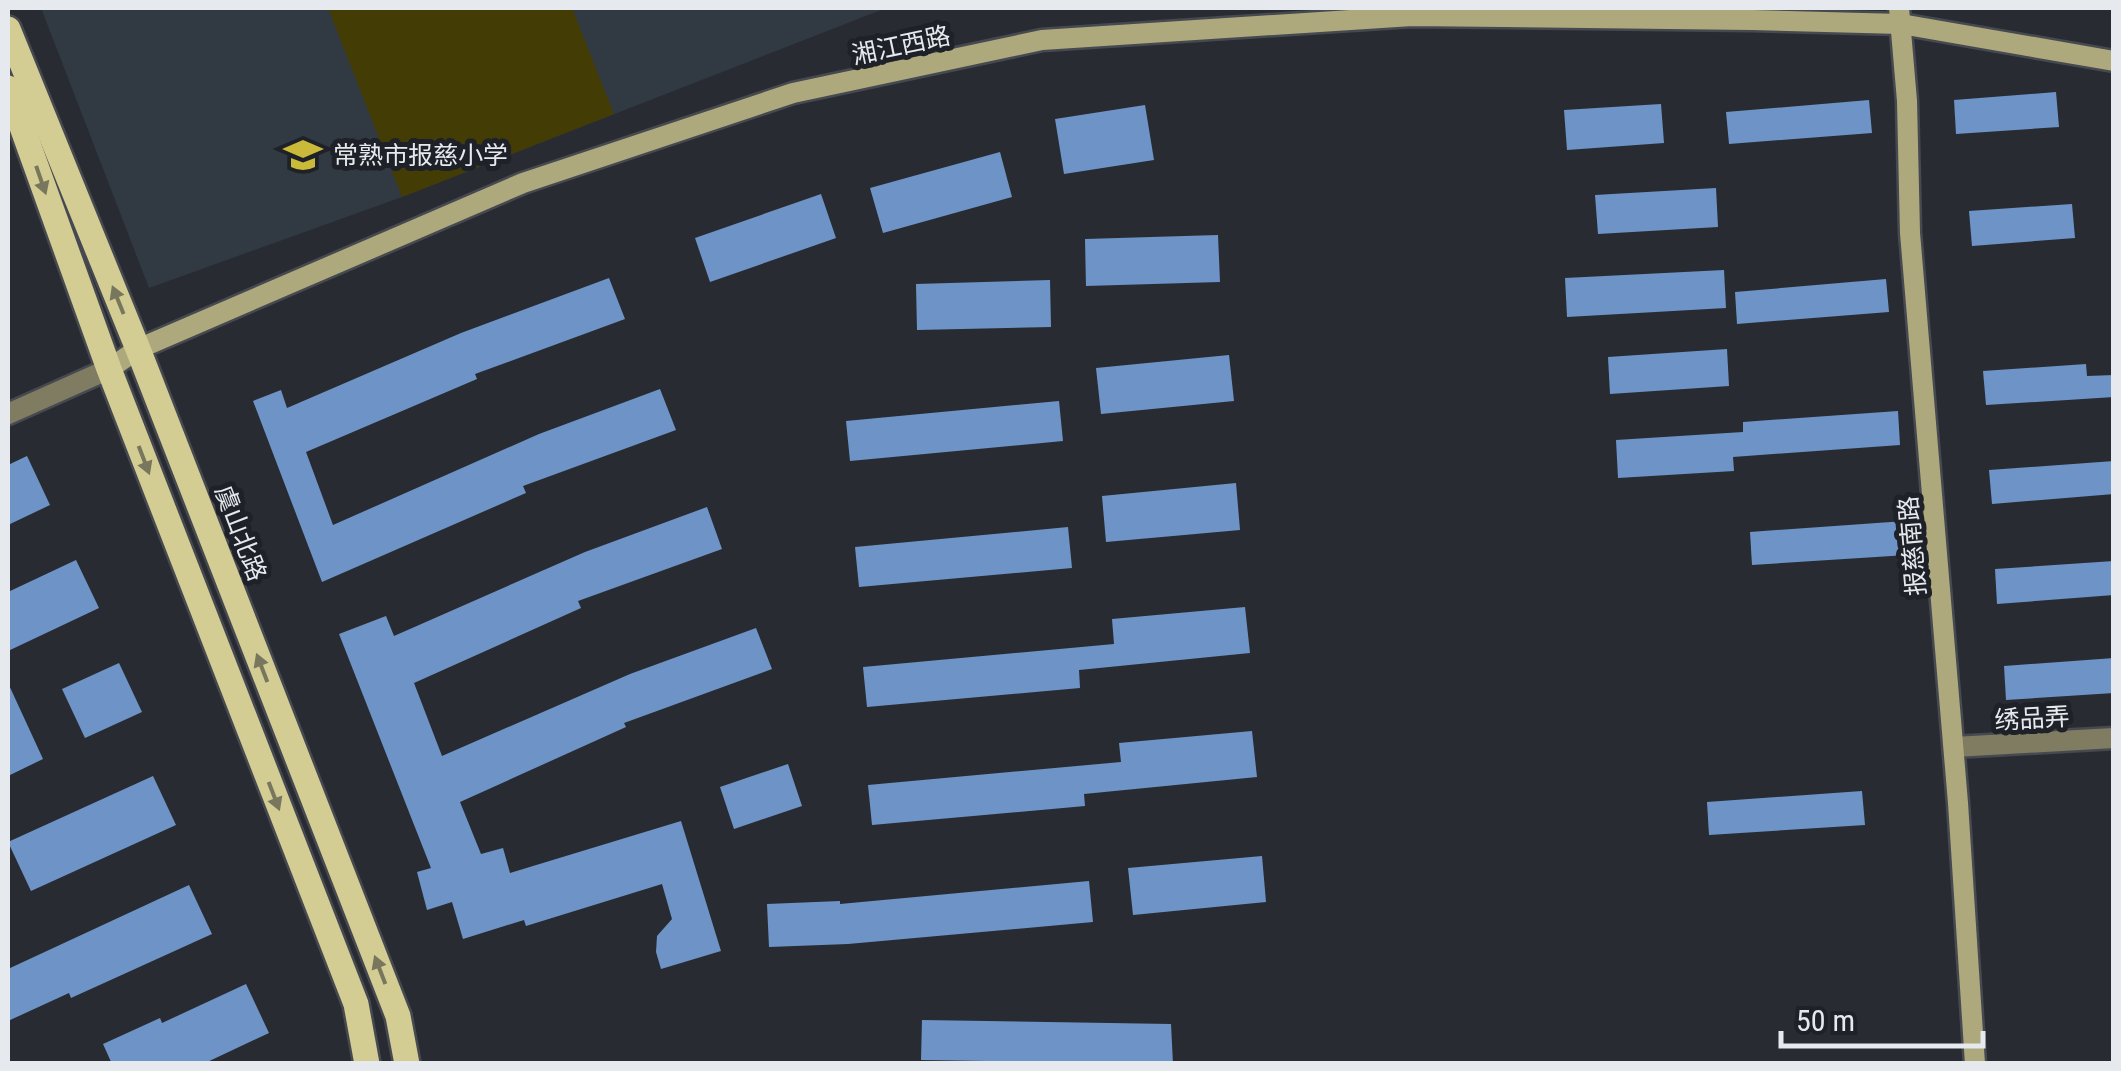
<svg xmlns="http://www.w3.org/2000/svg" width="2121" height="1071" viewBox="0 0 2121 1071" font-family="'Roboto Condensed','Noto Sans SC',sans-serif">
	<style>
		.built { fill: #313942 }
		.green { fill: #433c05 }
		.building { fill: #6e94c7 }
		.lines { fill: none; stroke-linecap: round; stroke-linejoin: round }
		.street-casing { stroke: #464a50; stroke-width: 25 }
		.secondary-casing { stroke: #464a50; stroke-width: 25 }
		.primary-casing { stroke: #464a50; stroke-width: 30 }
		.street { stroke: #7f7c61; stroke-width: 20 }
		.secondary { stroke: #aea97d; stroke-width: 20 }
		.primary { stroke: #d3cc93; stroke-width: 25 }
		.oneway { fill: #78775e }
		.labels { text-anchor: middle; stroke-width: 10; stroke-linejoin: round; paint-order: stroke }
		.street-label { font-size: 25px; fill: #e6e9ed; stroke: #1e2228 }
		.poi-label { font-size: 25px; fill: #e6e9ed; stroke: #1e2228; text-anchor: start }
	</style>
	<rect width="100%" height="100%" fill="#282c32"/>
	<path class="built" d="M41 8H886L402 197 149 288Z"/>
	<path class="green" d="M328 8H572L614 114 402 197Z"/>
	<g class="building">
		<path d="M2056 92 2059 127 1956 134 1954 100Z"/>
		<path d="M1869 100 1872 133 1729 144 1726 112Z"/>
		<path d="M1661 104 1664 143 1567 150 1564 110Z"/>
		<path d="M1145 105 1154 160 1064 174 1055 119Z"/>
		<path d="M1000 152 1012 197 883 233 870 188Z"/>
		<path d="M1716 188 1718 227 1598 234 1595 195Z"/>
		<path d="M821 194 836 238 710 282 695 238Z"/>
		<path d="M2072 204 2075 238 1972 246 1969 211Z"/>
		<path d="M1218 235 1220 282 1086 286 1085 239Z"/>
		<path d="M1724 270 1726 308 1567 317 1565 278Z"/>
		<path d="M609 278 625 319 475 374 477 379 306 452 333 525 539 434 660 389 676 430 523 486 526 493 322 582 253 401 281 390 287 408 461 333Z"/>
		<path d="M1886 279 1889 312 1737 324 1735 292Z"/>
		<path d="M1050 280 1051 327 917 330 916 284Z"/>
		<path d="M1727 349 1729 386 1610 394 1608 357Z"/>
		<path d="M1229 355 1234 401 1101 414 1096 368Z"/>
		<path d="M2086 364 2087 376 2114 375V397L1986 405 1983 371Z"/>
		<path d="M1059 401 1063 441 850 461 846 421Z"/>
		<path d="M1898 411 1900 445 1733 457 1734 471 1618 478 1616 440 1743 432V422Z"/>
		<path d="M27 456 50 505 8 525V465Z"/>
		<path d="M2114 461V494L1992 504 1989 470Z"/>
		<path d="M1236 483 1240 530 1106 542 1102 496Z"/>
		<path d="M707 507 722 549 578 601 581 608 414 683 442 756 630 674 756 628 772 669 624 723 626 727 460 802 481 854 503 848 510 873 681 821 721 951 661 969 656 952 657 936 672 919 662 884 526 926 524 920 463 939 452 902 427 910 417 872 431 868 339 634 386 616 394 636 585 552Z"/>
		<path d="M1905 521 1907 555 1752 565 1750 532Z"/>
		<path d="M1068 527 1072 568 859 587 855 547Z"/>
		<path d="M76 560 99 608 8 651V592Z"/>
		<path d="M2114 561V595L1997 604 1995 569Z"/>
		<path d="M1245 607 1250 653 1079 670 1080 688 867 707 863 667 1114 644 1112 619Z"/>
		<path d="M2114 658V693L2006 700 2004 666Z"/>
		<path d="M119 663 142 712 85 738 62 689Z"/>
		<path d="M8 683 43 759 8 776Z"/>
		<path d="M1252 731 1257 777 1084 794 1085 806 872 825 868 785 1121 762 1119 743Z"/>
		<path d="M788 764 802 806 734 829 720 787Z"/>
		<path d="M153 776 176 825 31 891 8 842Z"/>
		<path d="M1862 791 1865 825 1709 835 1707 802Z"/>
		<path d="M1262 856 1266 902 1133 915 1128 868Z"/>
		<path d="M1089 881 1093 922 848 944 769 947 767 904 840 901V904Z"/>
		<path d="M189 885 212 934 71 998 69 993 8 1021V969Z"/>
		<path d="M246 984 269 1033 203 1064H112L103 1044 160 1018 162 1023Z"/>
		<path d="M922 1020 1171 1024 1173 1064 921 1060Z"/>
	</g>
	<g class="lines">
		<g class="street-casing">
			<g id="street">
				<path d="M8 414 109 369"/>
				<path d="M1954 747 2114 738"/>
			</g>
		</g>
		<g class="secondary-casing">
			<g id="secondary">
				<path d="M1899 8 1907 101 1910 233 1958 803 1975 1064"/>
				<path d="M109 369 138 349 523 183 793 93 1042 40 1412 16 1752 20 1901 24 2114 61"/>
			</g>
		</g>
		<g class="primary-casing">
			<g id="primary">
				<path d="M8 29 138 349 398 1016 407 1064"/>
				<path d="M8 88 109 369 356 1004 367 1064"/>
			</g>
		</g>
		<use href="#street" class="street"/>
		<use href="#secondary" class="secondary"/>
		<use href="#primary" class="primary"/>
	</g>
	<defs><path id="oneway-solid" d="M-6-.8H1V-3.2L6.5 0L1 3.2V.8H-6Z" transform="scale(2.5)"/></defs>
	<g class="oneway">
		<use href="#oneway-solid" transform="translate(41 180) rotate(71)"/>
		<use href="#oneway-solid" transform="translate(118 300) rotate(-112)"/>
		<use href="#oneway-solid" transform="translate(144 460) rotate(69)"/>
		<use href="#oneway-solid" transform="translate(262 668) rotate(-111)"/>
		<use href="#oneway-solid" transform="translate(274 796) rotate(69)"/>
		<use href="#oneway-solid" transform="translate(380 970) rotate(-111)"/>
	</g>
	<defs>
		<g id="school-bare" transform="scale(3)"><path d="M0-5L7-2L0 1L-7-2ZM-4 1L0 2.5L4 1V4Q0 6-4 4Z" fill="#cbba39" stroke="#1e2228" stroke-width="2.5" paint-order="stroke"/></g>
	</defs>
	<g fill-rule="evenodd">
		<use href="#school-bare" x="303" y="155"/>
	</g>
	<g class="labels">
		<g class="street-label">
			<text transform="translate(901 45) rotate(-12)" y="9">湘江西路</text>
			<text transform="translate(241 533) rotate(69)" y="9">虞山北路</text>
			<text transform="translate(1912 546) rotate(-95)" y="9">报慈南路</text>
			<text transform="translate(2032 718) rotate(-3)" y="9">绣品弄</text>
		</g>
		<g class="poi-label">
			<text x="333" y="164">常熟市报慈小学</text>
		</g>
	</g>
	<rect width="2121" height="1071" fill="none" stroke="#e6e9ed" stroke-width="20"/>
	<path d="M1781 1031v15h202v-15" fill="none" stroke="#e6e9ed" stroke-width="5"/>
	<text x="1796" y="1031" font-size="30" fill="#e6e9ed" stroke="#1e2228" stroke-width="8" paint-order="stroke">50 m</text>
</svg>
